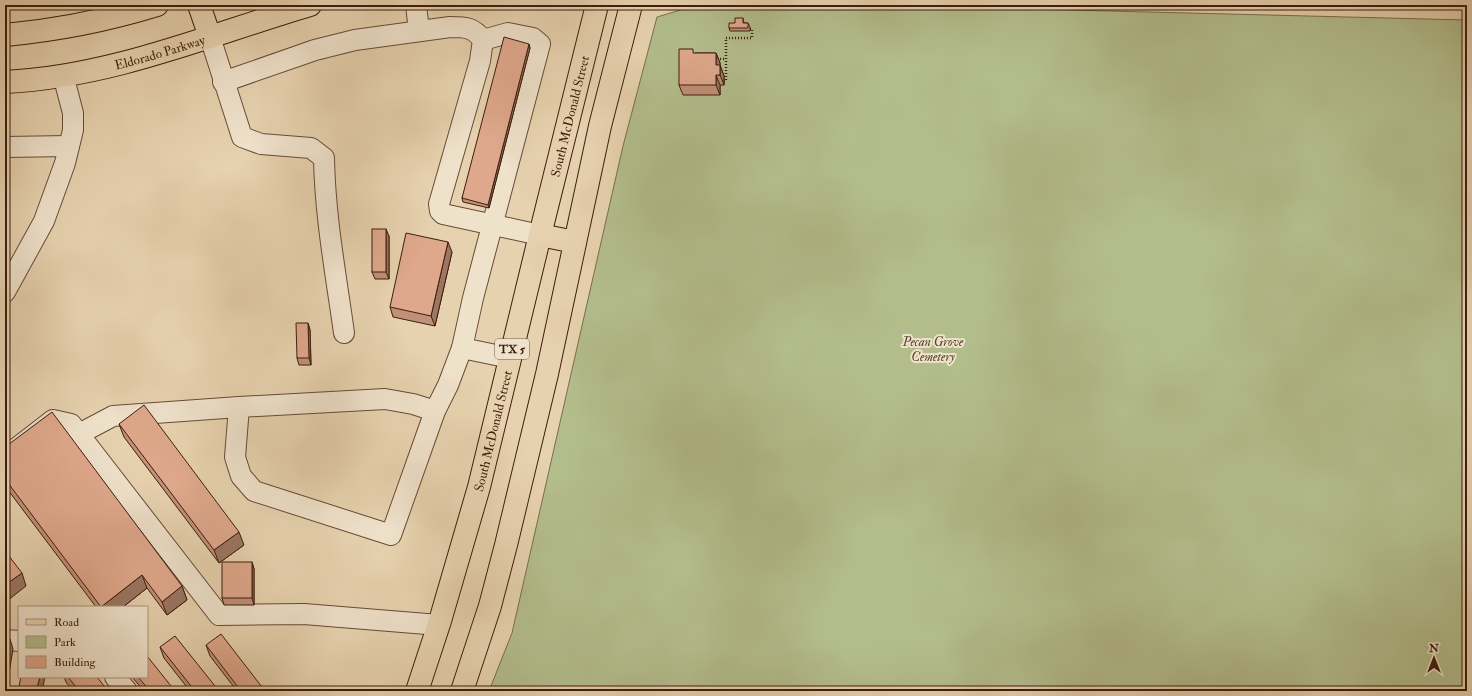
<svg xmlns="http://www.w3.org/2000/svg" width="1472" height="696" viewBox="0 0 1472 696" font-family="'IM FELL Double Pica',serif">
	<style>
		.green { fill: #b3bd8c; stroke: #786d4c }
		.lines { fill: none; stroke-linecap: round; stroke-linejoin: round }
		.minor-casing { stroke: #684a36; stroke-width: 22 }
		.major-casing { stroke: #3d1d0d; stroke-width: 24 }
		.path { stroke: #3d1d0d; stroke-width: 2.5; stroke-dasharray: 1 2; stroke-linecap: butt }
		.minor { stroke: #efe2cb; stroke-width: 20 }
		.major { stroke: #e7d2af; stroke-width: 22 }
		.wall { fill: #c09078; stroke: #3d1d0d }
		.shaded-wall { fill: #9c7662; stroke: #3d1d0d }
		.building { fill: #dfa88c; stroke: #3d1d0d }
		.labels { text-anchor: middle; stroke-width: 4; stroke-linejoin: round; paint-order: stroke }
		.shield { fill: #efe2cb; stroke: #725846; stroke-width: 1 }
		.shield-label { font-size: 12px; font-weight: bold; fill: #3d1d0d }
		.street-label { font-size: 13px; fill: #3d1d0d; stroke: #efe2cb }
		.park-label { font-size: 13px; font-style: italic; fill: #5a452d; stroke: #efe2cb }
	</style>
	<rect width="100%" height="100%" fill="#e7d2af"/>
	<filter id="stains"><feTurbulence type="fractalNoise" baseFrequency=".005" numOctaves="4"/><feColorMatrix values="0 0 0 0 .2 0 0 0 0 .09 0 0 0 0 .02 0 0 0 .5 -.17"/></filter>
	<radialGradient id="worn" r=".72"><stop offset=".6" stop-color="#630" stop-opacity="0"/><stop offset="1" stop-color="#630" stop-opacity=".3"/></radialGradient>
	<path class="green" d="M697 5H869L1467 20V691H489L512 633 623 146 657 17Z"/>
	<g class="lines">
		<g class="minor-casing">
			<g id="minor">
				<path d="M416 5 419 31"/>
				<path d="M210 37 242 137 261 144 311 148 324 158C325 217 336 275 344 333"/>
				<path d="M483 40 508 33 533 38 540 44 473 298 462 348 510 358"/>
				<path d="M223 82 315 50 355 40 450 27C466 27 473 27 483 40L480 61 439 204 440 211 443 214 540 235"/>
				<path d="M5 147 69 146"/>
				<path d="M5 292 44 221 65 163 73 130V113L63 75"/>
				<path d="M239 407 235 457 241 476 254 491 391 535 435 411 448 385 462 348"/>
				<path d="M79 434 113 416 239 407 385 399 413 404 435 411"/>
				<path d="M5 457 53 420 71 424 219 615 304 614 439 625"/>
				<path d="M5 640 19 641"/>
				<path d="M115 677 127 691"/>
			</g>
		</g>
		<g class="major-casing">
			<g id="major">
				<path d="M199 5 210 37"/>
				<path d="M5 35C59 30 105 21 157 5"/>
				<path id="s1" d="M5 82C111 77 209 35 310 5"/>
				<path d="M540 235 575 242"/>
				<path id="s2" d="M417 691 440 621 479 487 540 235 597 5"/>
				<path d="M462 691 490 606 506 545 547 374 600 126 631 5"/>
			</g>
		</g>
		<g class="path">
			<path d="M717 59H726"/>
			<path d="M724 81H726V38H752V29H750"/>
		</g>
		<use href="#minor" class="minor"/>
		<use href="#major" class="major"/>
	</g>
	<g class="wall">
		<path d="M743 18 744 23H748L750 27V31H730L729 28 735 23Z"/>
		<path d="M529 44 530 48 489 208 463 202 462 198Z"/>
		<path d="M695 53H716L720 63V65L724 76V85H720V95H683L679 85Z"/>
		<path d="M389 236V279H375L372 272Z"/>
		<path d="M452 252 435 326 393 317 390 307Z"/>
		<path d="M308 323 310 330 311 365H299L297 358Z"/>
		<path d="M119 424 244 545 219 563 124 437Z"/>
		<path d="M5 447 182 586 187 600 167 615 147 588 123 607H96L5 486Z"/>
		<path d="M252 562 254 569V605H224L222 598Z"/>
		<path d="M206 645 265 691H237L210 656Z"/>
		<path d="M160 647 219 691H190L164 658Z"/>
		<path d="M64 677H97L72 690 66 682Z"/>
		<path d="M132 677H147L175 691H144Z"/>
	</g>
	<g class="shaded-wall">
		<path d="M529 44 530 48 489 208 488 205Z"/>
		<path d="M716 53 720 63V76L716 65Z"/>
		<path d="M720 65 724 76V85L720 75Z"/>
		<path d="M716 75 720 85V95L716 85Z"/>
		<path d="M386 229 389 236V279L386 272Z"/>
		<path d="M448 242 452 252 435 326 431 316Z"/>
		<path d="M308 323 310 330 311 365 309 358Z"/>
		<path d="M239 532 244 545 219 563 214 550Z"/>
		<path d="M252 562 254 569V605L252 598Z"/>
		<path d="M22 573 26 586 7 601 5 597V585Z"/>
		<path d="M142 575 147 588 123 607H101Z"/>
		<path d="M182 586 187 600 167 615 162 602Z"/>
		<path d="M10 639 13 649 6 691H5V663Z"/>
		<path d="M40 677H45L42 691H36Z"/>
	</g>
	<g class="building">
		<path d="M735 18H743V23H748V28H729V23H735Z"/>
		<path d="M504 37 529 44 488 205 462 198Z"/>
		<path d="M679 49H693V53H716V65H720V75H716V85H679Z"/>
		<rect x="372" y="229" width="14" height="43"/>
		<path d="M406 233 448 242 431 316 390 307Z"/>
		<path d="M296 323H308L309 358H297Z"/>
		<path d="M144 405 239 532 214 550 119 424Z"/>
		<path d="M52 412 182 586 162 602 142 575 101 607 5 479V447Z"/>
		<path d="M5 551 22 573 5 585Z"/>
		<rect x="222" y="562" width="30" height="36"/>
		<path d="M221 634 265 691H241L206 645Z"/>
		<path d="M175 636 219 691H195L160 647Z"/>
		<path d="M5 638 10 639 5 663Z"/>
		<path d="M147 656 175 691H150L138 677H147Z"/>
		<path d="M21 677H40L36 691H18Z"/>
		<path d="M68 677H97L108 691H71L76 687Z"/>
	</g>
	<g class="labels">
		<rect class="shield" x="495" y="339" width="34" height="20" rx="3"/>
		<g class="shield-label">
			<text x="512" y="353">TX 5</text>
		</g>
		<g class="street-label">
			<text dy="5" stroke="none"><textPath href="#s1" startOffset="158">Eldorado Parkway</textPath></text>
			<text dy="5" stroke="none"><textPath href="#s2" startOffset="595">South McDonald Street</textPath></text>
			<text dy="5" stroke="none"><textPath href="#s2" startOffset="271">South McDonald Street</textPath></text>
		</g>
		<g class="park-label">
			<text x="933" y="346">Pecan Grove<tspan x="933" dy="15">Cemetery</tspan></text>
		</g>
	</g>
	<rect width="1472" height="696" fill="none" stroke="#e7d2af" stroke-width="20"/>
	<rect x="6" y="6" width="1460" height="684" fill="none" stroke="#3d1d0d" stroke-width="2"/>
	<rect x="10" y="10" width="1452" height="676" fill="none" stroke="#3d1d0d"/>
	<rect x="18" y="606" width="130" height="72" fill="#efe2cb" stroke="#a8937f"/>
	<rect x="26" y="619" width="20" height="6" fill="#e7d2af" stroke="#a8937f"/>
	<text x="54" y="626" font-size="12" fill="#3d1d0d">Road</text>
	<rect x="26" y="636" width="20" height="12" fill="#b3bd8c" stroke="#a8937f"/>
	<text x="54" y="646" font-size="12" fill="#3d1d0d">Park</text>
	<rect x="26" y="656" width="20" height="12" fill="#dfa88c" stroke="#a8937f"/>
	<text x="54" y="666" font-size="12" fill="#3d1d0d">Building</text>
	<g transform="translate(1434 658)" stroke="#efe2cb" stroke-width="3" paint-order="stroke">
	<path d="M0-3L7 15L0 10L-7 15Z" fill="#3d1d0d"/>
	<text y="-6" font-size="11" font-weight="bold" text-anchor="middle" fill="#3d1d0d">N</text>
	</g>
	<rect width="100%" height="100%" filter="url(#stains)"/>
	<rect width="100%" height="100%" fill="url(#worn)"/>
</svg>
